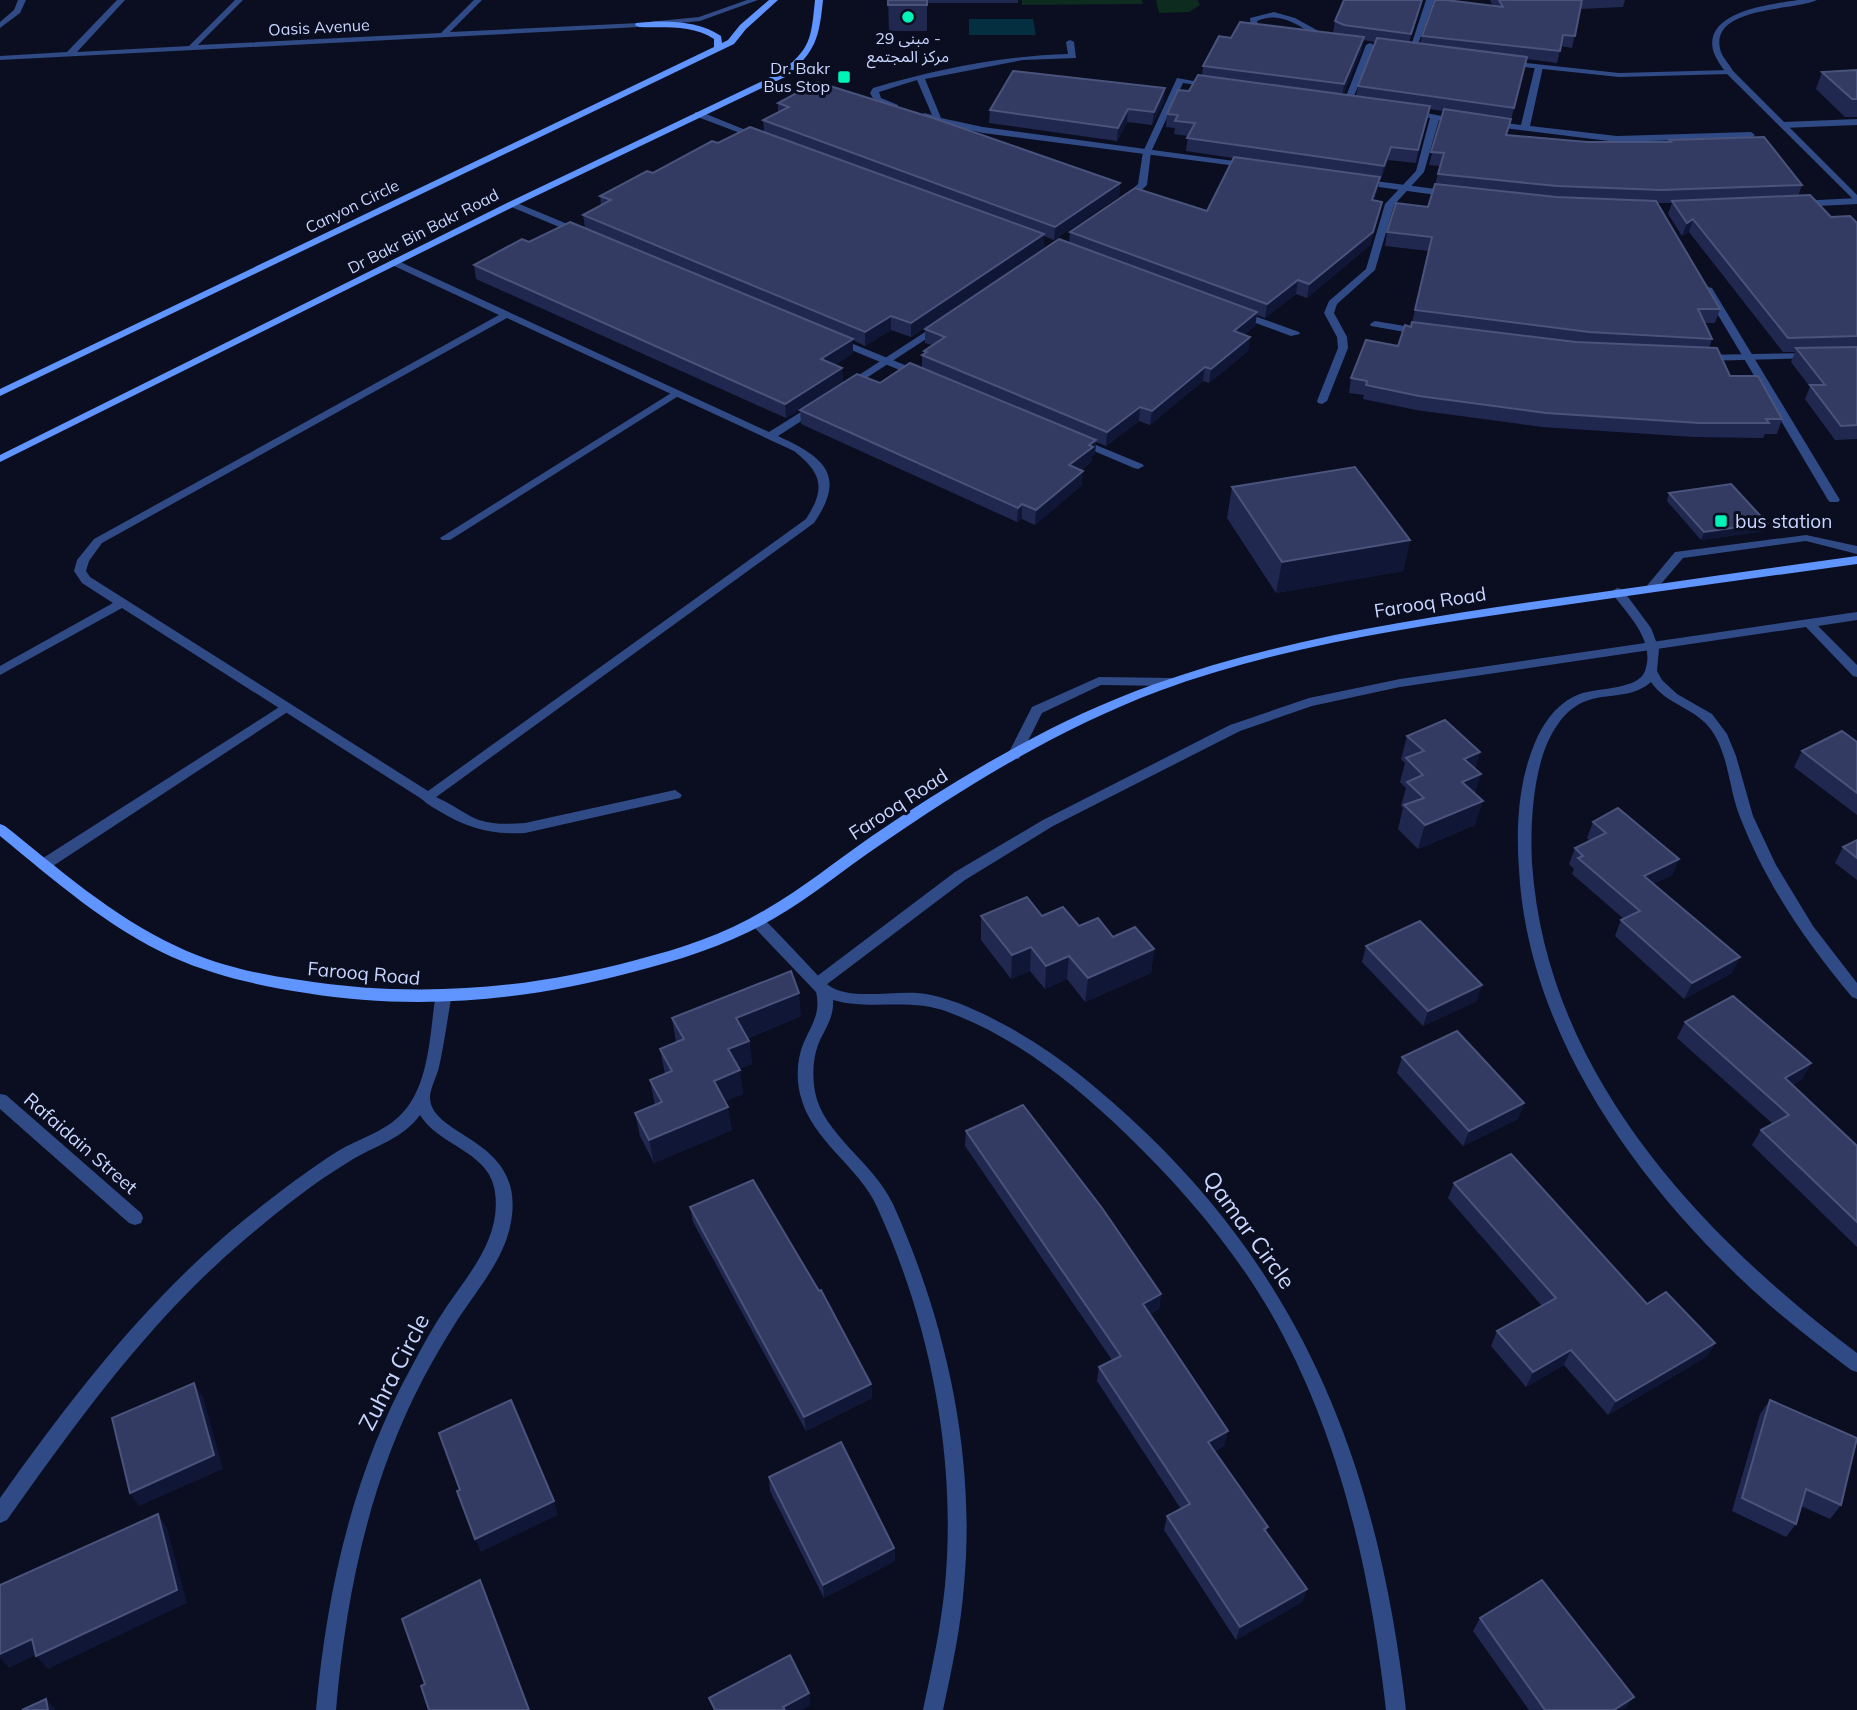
<svg xmlns="http://www.w3.org/2000/svg" width="1857" height="1710" viewBox="0 0 1857 1710" font-family="Mulish,'Noto Sans Arabic',sans-serif">
	<style>
		.green { fill: #0d2b1f }
		.water { fill: #042f40 }
		.lines { fill: none; stroke-linecap: round; stroke-linejoin: round }
		.lane { fill: #304a85; fill-rule: evenodd }
		.street { fill: #304a85; fill-rule: evenodd }
		.secondary { fill: #6094ff; fill-rule: evenodd }
		.wall { fill: #212850; fill-rule: evenodd }
		.shaded-wall { fill: #101635 }
		.building { fill: #333b63; stroke: #4a537b; stroke-width: 2 }
		.poi-dot { fill: #00f4b8; stroke: #0a0e20; stroke-width: 2.5 }
		.labels { text-anchor: middle; stroke-width: 6; stroke-linejoin: round; paint-order: stroke }
		.far-street-label { font-size: 16px; fill: #c9d6ff; stroke: #0a0e20 }
		.far-poi-label { font-size: 16px; fill: #c9d6ff; stroke: #0a0e20 }
		.poi-label { font-size: 19px; fill: #c9d6ff; stroke: #0a0e20; text-anchor: start }
		.street-label { font-size: 19px; fill: #c9d6ff; stroke: #0a0e20 }
		.near-street-label { font-size: 23px; fill: #c9d6ff; stroke: #0a0e20 }
	</style>
	<rect width="100%" height="100%" fill="#0a0e20"/>
	<g class="green">
		<path d="M1022 0H1142L1143 4 1022 5Z"/>
		<path d="M1156 0H1198L1200 5 1189 12 1159 13Z"/>
	</g>
	<path class="water" d="M969 19H1033L1036 35H969Z"/>
	<g class="lines">
		<g class="lane">
			<path d="M1274 12 1295 18 1333 39 1326 41C1303 30 1283 9 1257 21L1258 26 1269 30V34L1251 29 1250 18Z"/>
			<path d="M1070 40 1074 42 1076 58 1023 60 925 79 941 118 983 127 1249 163 1253 166 1252 168 983 133 935 122 920 116 924 113 932 115 917 80 879 92 881 98 898 105V109L875 102 870 93 873 88C937 69 1002 56 1068 54L1066 42Z"/>
			<path d="M1509 61 1619 73 1730 70 1734 72 1730 74 1619 77 1506 65 1505 63Z"/>
			<path d="M695 112H701L763 137 756 139 695 116Z"/>
			<path d="M1857 119V125L1783 128 1779 125 1783 122Z"/>
			<path d="M1360 179 1451 191 1456 194 1451 197 1357 184V180Z"/>
			<path d="M1857 198V204L1799 207 1794 204 1799 201Z"/>
			<path d="M512 201 582 230 584 232 576 234 509 206 507 204Z"/>
			<path d="M1238 310 1299 332 1300 334 1291 336 1234 315V311Z"/>
			<path d="M1375 321 1422 329 1427 332 1422 335 1371 326 1370 324Z"/>
			<path d="M836 337 922 372 923 374 918 377 914 376 832 342 831 340Z"/>
			<path d="M1812 353 1816 354V358L1703 361 1698 358 1703 355Z"/>
			<path d="M676 390 681 393 680 395 450 540H442L440 538Z"/>
			<path d="M1079 438 1142 464 1144 466 1138 469 1134 468 1075 443 1074 441Z"/>
			<path d="M1806 535 1857 546V554L1806 541 1683 558 1655 591H1647L1645 588 1675 552Z"/>
			<path d="M1617 588 1621 589 1628 597 1651 628 1659 649 1657 671 1662 680 1677 694 1712 714 1727 734 1736 756 1753 816 1776 865 1813 926 1857 983V999L1852 997C1806 942 1766 884 1740 817 1729 790 1729 756 1712 731 1697 708 1666 705 1651 682 1622 707 1588 682 1558 724 1533 758 1530 822 1532 863 1546 1072 1698 1233 1857 1353V1372L1851 1370C1813 1341 1775 1312 1741 1279 1629 1172 1528 1029 1519 870 1516 829 1518 784 1534 745 1542 725 1554 707 1573 697 1592 686 1637 692 1645 671 1656 640 1627 614 1611 592Z"/>
			<path d="M1099 677 1172 678 1178 682 1172 686 1101 685 1042 713 1019 759H1009L1007 756 1032 707Z"/>
			<path d="M284 704 290 708 289 711 50 868H40L38 864 40 860Z"/>
			<path d="M675 790 682 795 680 798 525 833C492 835 467 828 439 811 433 807 426 804 421 798L423 795C437 792 464 815 479 820 494 825 510 824 525 823Z"/>
			<path d="M757 916 762 917C778 933 793 949 808 965 815 972 821 980 828 985 850 1002 898 989 926 994 953 999 979 1011 1003 1024 1056 1052 1101 1090 1144 1131 1313 1292 1380 1483 1406 1710H1386C1371 1577 1342 1443 1277 1324 1238 1253 1184 1190 1126 1134 1074 1084 1016 1037 948 1012 910 997 871 1011 833 1000 834 1016 827 1026 820 1040 813 1056 812 1074 815 1092 823 1134 874 1163 893 1204 946 1322 976 1455 964 1585 961 1627 952 1668 943 1710H923C932 1668 941 1627 945 1585 957 1458 930 1322 877 1207 858 1165 811 1141 800 1094 796 1077 797 1058 804 1042 812 1024 821 1013 816 992L752 925 750 921 752 917Z"/>
			<path d="M443 993 448 995 451 999C447 1022 444 1045 439 1067 437 1076 430 1089 430 1097 430 1139 530 1137 510 1227 502 1262 477 1290 458 1319 446 1338 434 1358 423 1379 369 1482 346 1595 336 1710H316C327 1590 353 1472 412 1366 423 1345 434 1325 447 1306 471 1271 504 1234 494 1187 486 1151 438 1145 420 1115 403 1139 374 1146 350 1161 312 1184 277 1212 243 1241 149 1321 78 1420 7 1520L0 1523V1498C72 1397 147 1299 244 1220 274 1196 305 1172 338 1151 360 1138 388 1131 405 1110 429 1082 430 1034 435 999L438 995Z"/>
			<path d="M0 1094 6 1095 141 1213 143 1218 141 1223 135 1225 129 1223 0 1109Z"/>
		</g>
		<g class="street">
			<path d="M18 0H26L20 13 0 28V22L14 10Z"/>
			<path d="M117 0H125L77 52 189 46 235 0H243L198 45 441 33 474 0H482L450 32 639 23 699 17 747 0H758L700 21 639 27 0 60V56L67 52Z"/>
			<path d="M1426 0H1434L1416 50 1409 52Z"/>
			<path d="M1798 0H1817C1795 11 1706 6 1721 52 1723 58 1730 65 1733 71L1857 195V203L1727 74C1722 67 1715 58 1713 50 1704 11 1772 4 1798 0Z"/>
			<path d="M1370 43 1374 45 1351 104 1344 106 1343 104 1366 45Z"/>
			<path d="M1539 65 1543 67 1530 126 1617 136 1751 132 1755 135 1751 138 1617 142 1488 126V122L1491 121 1521 125 1535 67Z"/>
			<path d="M1177 78 1215 85 1211 87 1183 83 1151 152 1147 185 1130 201H1124V197L1138 184 1143 152Z"/>
			<path d="M1412 110 1461 120 1457 123 1439 120 1424 172 1394 205 1375 270 1337 304 1334 313 1347 337 1348 348 1327 401 1322 404 1318 403 1317 401 1338 348 1337 337 1324 313 1329 301 1366 269 1385 204 1416 171 1430 118 1409 115V111Z"/>
			<path d="M392 261H398L769 432 812 405H820V409L778 436C824 457 847 475 814 523L428 803 122 608 0 675V666L113 603 82 583 74 571 77 560 94 539 499 315 392 265ZM507 318 794 451C822 473 826 488 806 519L428 791 90 577 86 571 89 561 102 543Z"/>
			<path d="M1704 286 1712 288 1840 500 1838 502H1830L1828 500 1702 288Z"/>
			<path d="M939 323 943 324V328L851 388H843L842 386Z"/>
			<path d="M1857 612V620L1818 626 1857 665V677L1853 676 1806 627 1400 687 1312 706 1240 731 1053 826 965 880 822 988H812L810 984 812 980 955 872 1043 820 1230 725 1309 698 1400 679Z"/>
		</g>
		<g class="secondary">
			<path d="M769 0H778L746 29 734 44 0 396V389L714 47V39C692 24 664 28 639 27L635 25 636 23C663 20 698 20 721 36L722 43 728 40 740 25Z"/>
			<path d="M815 0H823C819 38 816 52 785 77L515 206 0 462V455L509 202 779 73C811 49 811 39 815 0Z"/>
			<path d="M1857 556V564C1748 579 1639 594 1530 610 1405 628 1279 647 1159 691 1060 728 967 785 880 845 844 869 810 898 773 919 730 944 681 960 633 972 526 1001 416 1011 306 993 260 986 215 976 172 957 108 928 54 880 0 836V824L5 826C59 869 112 916 176 946 215 965 257 974 300 980 414 998 525 990 636 960 680 949 725 934 765 910 803 888 836 861 872 836 959 777 1052 721 1152 685 1274 641 1403 621 1531 602 1640 587 1748 571 1857 556Z"/>
		</g>
	</g>
	<g class="wall">
		<path d="M888 0H1018V3H927V31H889Z"/>
		<path d="M1422 0 1420 9 1409 43 1420 44 1422 36 1493 6 1490 0H1625L1623 7 1580 9 1572 48 1561 46 1557 63 1527 59 1507 135 1587 142H1669V140L1802 185 1798 196 1831 217 1857 223V439L1835 440 1805 399 1810 387 1791 362 1795 352H1783L1689 232 1682 236 1668 214 1672 203H1658L1720 309 1715 323H1705L1712 339 1709 348 1730 376 1782 419 1777 434H1765L1763 438 1694 437 1542 427 1416 410 1363 399 1364 395 1349 393 1351 378 1398 346 1411 327 1429 251 1385 246 1387 232 1428 207 1435 185 1440 166 1429 165 1443 111 1430 109 1416 163 1388 160 1381 179H1380L1374 201 1382 202 1379 215 1370 245 1307 298 1296 294 1265 318 1257 315 1255 326 1244 335 1250 337 1248 351 1209 383 1203 381 1150 425 1139 421 1106 446 1096 442 1095 454 1092 456V461L1081 470 1082 485 1035 525 1022 519 1017 522 801 424 800 410 922 368V355L924 354V351L932 345 925 343V329L1069 243 1070 232 1207 211 1233 158 1186 151 1188 136 1174 134 1175 128 1166 127 1167 114 1189 91 1202 76 1203 66 1231 38 1333 33 1335 21ZM1363 40 1375 42 1358 86 1356 96 1343 95 1362 49Z"/>
		<path d="M1857 70V117H1845L1816 89 1822 72Z"/>
		<path d="M1164 101 1152 125 1127 122 1117 141 989 123 990 110Z"/>
		<path d="M778 103 1120 183 1119 196 1054 240 1044 236V247L911 337 891 330 865 346 853 340V353L835 365 842 368 843 382 786 418 476 279 474 265 529 242 585 228 583 215 601 205 600 196 653 173 718 143 764 132 763 120 778 112Z"/>
		<path d="M1232 487 1410 540 1403 571 1276 593 1227 518Z"/>
		<path d="M1669 493 1767 523 1764 531 1701 540 1667 501Z"/>
		<path d="M1407 736 1480 752 1475 769V825L1418 849 1398 829 1403 808 1401 806 1406 788 1400 782 1405 763 1401 759Z"/>
		<path d="M1857 742V815L1794 767 1802 751Z"/>
		<path d="M1593 822 1679 859 1672 875 1653 884 1732 973 1684 999 1615 936 1621 920 1624 919 1572 874 1574 869 1569 864 1575 848 1590 841 1587 838Z"/>
		<path d="M1857 840V880L1835 863 1843 847Z"/>
		<path d="M981 916H1042L1154 949 1151 973 1085 1002 1067 979 1045 989 1030 971 1011 979 981 940Z"/>
		<path d="M1366 946 1477 1001 1423 1026 1362 962Z"/>
		<path d="M801 1016 748 1038 749 1041 752 1064 739 1069 743 1094 725 1101 732 1130 654 1163 640 1136 635 1113 655 1105 650 1080 665 1074 660 1049 676 1042 672 1018Z"/>
		<path d="M1685 1022 1811 1063 1802 1079 1792 1085 1857 1146V1247L1752 1145 1761 1130 1773 1124 1677 1038Z"/>
		<path d="M1402 1057 1524 1103 1518 1119 1463 1146 1397 1073Z"/>
		<path d="M966 1131 1161 1294 1159 1309 1150 1314 1225 1445 1215 1451 1268 1527 1266 1532 1307 1589 1302 1602 1236 1640 1164 1530 1167 1516 1181 1509 1097 1381 1099 1367 1112 1360 965 1146Z"/>
		<path d="M1454 1183 1647 1304 1715 1343 1706 1357 1608 1415 1564 1365 1526 1387 1491 1346 1497 1331 1542 1306 1448 1198Z"/>
		<path d="M690 1207 871 1384 872 1398 806 1431 693 1222Z"/>
		<path d="M1770 1400 1841 1505 1830 1519 1801 1506 1796 1524 1786 1537 1732 1511 1760 1414Z"/>
		<path d="M769 1477 894 1548 895 1561 824 1598 770 1491Z"/>
		<path d="M1480 1618 1625 1709 1529 1710 1473 1631Z"/>
	</g>
	<g class="shaded-wall">
		<path d="M1422 0 1420 9 1408 46 1411 34Z"/>
		<path d="M1364 37 1362 49 1342 97 1344 84Z"/>
		<path d="M1165 88 1164 101 1152 125 1154 112Z"/>
		<path d="M1430 106 1428 119 1416 163 1418 150Z"/>
		<path d="M1128 109 1127 122 1117 141 1118 128Z"/>
		<path d="M1391 147 1388 160 1381 179 1384 166Z"/>
		<path d="M1380 177 1378 190 1369 214 1372 200Z"/>
		<path d="M1120 183 1119 196 1054 240 1055 227Z"/>
		<path d="M1382 202 1379 215 1370 245 1307 298 1309 284Z"/>
		<path d="M1693 219 1689 232 1682 236 1687 223Z"/>
		<path d="M1044 234V247L911 337V323Z"/>
		<path d="M1298 280 1296 294 1265 318 1267 304Z"/>
		<path d="M1257 312 1255 326 1232 345 1234 331Z"/>
		<path d="M891 316V330L865 346V332Z"/>
		<path d="M1250 337 1248 351 1209 383 1211 369Z"/>
		<path d="M853 339V353L822 373 821 359Z"/>
		<path d="M1205 367 1203 381 1150 425 1152 411Z"/>
		<path d="M842 368 843 382 786 418 785 404Z"/>
		<path d="M1140 407 1139 421 1106 446 1107 432Z"/>
		<path d="M1096 440 1095 454 1092 456V461L1068 479 1069 465 1089 445Z"/>
		<path d="M1083 471 1082 485 1035 525 1036 510Z"/>
		<path d="M1022 504V519L1017 522 1018 508Z"/>
		<path d="M1767 523 1764 531 1701 540 1704 532Z"/>
		<path d="M1410 540 1403 571 1276 593 1282 562Z"/>
		<path d="M1480 752 1473 776 1464 759Z"/>
		<path d="M1481 774 1474 798 1462 782Z"/>
		<path d="M1483 801 1475 825 1418 849 1425 825Z"/>
		<path d="M1679 859 1672 875 1637 892 1644 876Z"/>
		<path d="M1031 947 1030 971 1011 979 1012 955Z"/>
		<path d="M1154 949 1151 973 1085 1002 1088 978Z"/>
		<path d="M1069 956 1067 979 1045 989 1046 966Z"/>
		<path d="M1740 957 1732 973 1684 999 1692 983Z"/>
		<path d="M1482 985 1477 1001 1423 1026 1428 1011Z"/>
		<path d="M799 993 801 1016 739 1041 736 1018Z"/>
		<path d="M749 1041 752 1064 731 1073 728 1049Z"/>
		<path d="M1811 1063 1802 1079 1776 1094 1785 1078Z"/>
		<path d="M740 1070 743 1094 717 1104 714 1081Z"/>
		<path d="M1524 1103 1518 1119 1463 1146 1469 1131Z"/>
		<path d="M728 1107 732 1130 654 1163 649 1140Z"/>
		<path d="M1161 1294 1159 1309 1141 1318 1143 1304Z"/>
		<path d="M1715 1343 1706 1357 1608 1415 1616 1401Z"/>
		<path d="M1571 1350 1564 1365 1526 1387 1533 1372Z"/>
		<path d="M194 1383 203 1397 223 1469 139 1506 130 1493Z"/>
		<path d="M871 1384 872 1398 806 1431 804 1417Z"/>
		<path d="M1228 1431 1225 1445 1205 1456 1208 1442Z"/>
		<path d="M554 1501 558 1515 481 1552 475 1539Z"/>
		<path d="M158 1514 167 1528 187 1603 48 1669 36 1656Z"/>
		<path d="M894 1548 895 1561 824 1598 823 1585Z"/>
		<path d="M480 1580 486 1593 530 1710H529Z"/>
		<path d="M1307 1589 1302 1602 1236 1640 1240 1627Z"/>
		<path d="M32 1639 44 1651 9 1668 0 1658V1654Z"/>
		<path d="M809 1693 810 1705 802 1710H784L783 1707Z"/>
		<path d="M1634 1697 1625 1709 1614 1710Z"/>
		<path d="M46 1699 56 1710H48Z"/>
	</g>
	<g class="building">
		<rect x="888" y="0" width="39" height="5"/>
		<path d="M1344 0H1422L1411 34 1344 25 1335 21Z"/>
		<path d="M1435 0H1446L1503 7 1499 0H1582L1575 36 1563 35 1560 51 1422 36Z"/>
		<path d="M1240 22 1364 37 1344 84 1203 66 1219 36 1231 38Z"/>
		<path d="M1377 38 1527 57 1514 108 1358 86Z"/>
		<path d="M1857 70V99H1852L1822 72Z"/>
		<path d="M1013 71 1165 88 1154 112 1128 109 1118 128 990 110Z"/>
		<path d="M1198 75 1430 106 1418 150 1391 147 1384 166 1187 138 1195 123 1175 121 1178 115 1167 114 1178 90 1189 91Z"/>
		<path d="M817 82 933 118 1120 183 1055 227 763 120 789 107 778 103Z"/>
		<path d="M1444 109 1511 119 1506 135 1587 142H1671L1669 140 1764 137 1802 185 1661 190 1557 186 1438 174 1444 153 1431 152Z"/>
		<path d="M750 127 1044 234 911 323 891 316 865 332 583 215 611 200 600 196 647 171 653 173 712 141 718 143Z"/>
		<path d="M1234 157 1380 177 1372 200 1382 202 1373 232 1309 284 1298 280 1267 304 1070 232 1135 188 1207 211Z"/>
		<path d="M1435 184 1556 197 1656 201 1720 309H1698L1712 339 1589 332 1415 310 1432 237 1387 232 1396 203 1428 207Z"/>
		<path d="M1810 195 1831 217 1850 216 1857 223V336L1788 338 1693 219 1687 223 1672 201Z"/>
		<path d="M570 222 853 339 821 359 842 368 785 404 474 265 522 239 529 242Z"/>
		<path d="M1059 239 1257 312 1234 331 1250 337 1211 369 1205 367 1152 411 1140 407 1107 432 922 355 927 352 924 351 945 337 925 329Z"/>
		<path d="M1412 322 1576 342 1717 348 1730 376H1758L1782 419H1766L1769 423H1699L1546 413 1419 396 1366 385 1367 381 1351 378 1366 340 1398 346 1405 325 1411 327Z"/>
		<path d="M1857 347V425L1841 426 1810 385H1825L1796 348Z"/>
		<path d="M910 363 1096 440 1089 445 1093 447 1069 465 1083 471 1036 510 1022 504 1018 508 800 410 857 374 880 383Z"/>
		<path d="M1355 467 1410 540 1282 562 1232 487Z"/>
		<path d="M1731 484 1767 523 1704 532 1669 493Z"/>
		<path d="M1445 720 1480 752 1464 759 1481 774 1462 782 1483 801 1425 825 1404 805 1424 798 1407 782 1423 775 1406 758 1424 751 1407 736Z"/>
		<path d="M1842 731 1857 742V793L1802 751Z"/>
		<path d="M1618 808 1679 859 1644 876 1740 957 1692 983 1621 920 1640 911 1578 858 1583 856 1575 848 1606 833 1593 822Z"/>
		<path d="M1857 840V858L1843 847Z"/>
		<path d="M1027 897 1042 916 1063 907 1079 926 1098 918 1113 937 1135 927 1154 949 1088 978 1069 956 1046 966 1031 947 1012 955 981 916Z"/>
		<path d="M1420 921 1482 985 1428 1011 1366 946Z"/>
		<path d="M791 971 799 993 736 1018 749 1041 728 1049 740 1070 714 1081 728 1107 649 1140 635 1113 662 1102 650 1080 672 1071 660 1049 684 1039 672 1018Z"/>
		<path d="M1733 996 1811 1063 1785 1078 1857 1146V1222L1761 1130 1789 1115 1685 1022Z"/>
		<path d="M1457 1031 1524 1103 1469 1131 1402 1057Z"/>
		<path d="M1023 1105 1102 1208 1161 1294 1143 1304 1228 1431 1208 1442 1268 1527 1264 1529 1307 1589 1240 1627 1167 1516 1190 1504 1099 1367 1121 1356 966 1131Z"/>
		<path d="M1511 1154 1647 1304 1666 1292 1715 1343 1616 1401 1571 1350 1533 1372 1497 1331 1556 1298 1454 1183Z"/>
		<path d="M753 1180 819 1291 821 1290 871 1384 804 1417 690 1207Z"/>
		<path d="M194 1383 214 1455 130 1493 112 1418Z"/>
		<path d="M511 1400 554 1501 475 1539 457 1491 460 1490 439 1433Z"/>
		<path d="M1770 1400 1857 1438 1841 1505 1806 1489 1796 1524 1742 1498Z"/>
		<path d="M841 1442 894 1548 823 1585 769 1477Z"/>
		<path d="M158 1514 177 1590 36 1656 32 1639 0 1654V1585Z"/>
		<path d="M480 1580 529 1710H429L421 1686 425 1684 402 1619Z"/>
		<path d="M1542 1580 1634 1697 1614 1710H1545L1480 1618Z"/>
		<path d="M790 1655 809 1693 783 1707 785 1710H715L709 1698Z"/>
		<path d="M46 1699 48 1710H22Z"/>
	</g>
	<g class="poi-dot">
		<circle cx="908" cy="17" r="7"/>
		<rect x="837" y="70" width="14" height="14" rx="3.5"/>
		<rect x="1714" y="514" width="14" height="14" rx="3.5"/>
	</g>
	<g class="labels">
		<g class="far-street-label">
			<text transform="translate(319 27) rotate(-3)" y="6">Oasis Avenue</text>
			<text transform="translate(352 206) rotate(-26)" y="6">Canyon Circle</text>
			<text transform="translate(423 231) rotate(-27)" y="6">Dr Bakr Bin Bakr Road</text>
		</g>
		<g class="far-poi-label">
			<text x="908" y="44">مبنى 29 -<tspan x="908" dy="18">مركز المجتمع</tspan></text>
			<text x="830" y="74" text-anchor="end">Dr. Bakr<tspan x="830" dy="18">Bus Stop</tspan></text>
		</g>
		<g class="poi-label">
			<text x="1735" y="528">bus station</text>
		</g>
		<g class="street-label">
			<text transform="translate(1430 602) rotate(-9)" y="7">Farooq Road</text>
			<text transform="translate(898 804) rotate(-33)" y="7">Farooq Road</text>
			<text transform="translate(364 973) rotate(5)" y="7">Farooq Road</text>
			<text transform="translate(81 1143) rotate(41)" y="7">Rafaidain Street</text>
		</g>
		<g class="near-street-label">
			<text transform="translate(1249 1230) rotate(54)" y="8">Qamar Circle</text>
			<text transform="translate(394 1372) rotate(-63)" y="8">Zuhra Circle</text>
		</g>
	</g>
</svg>
